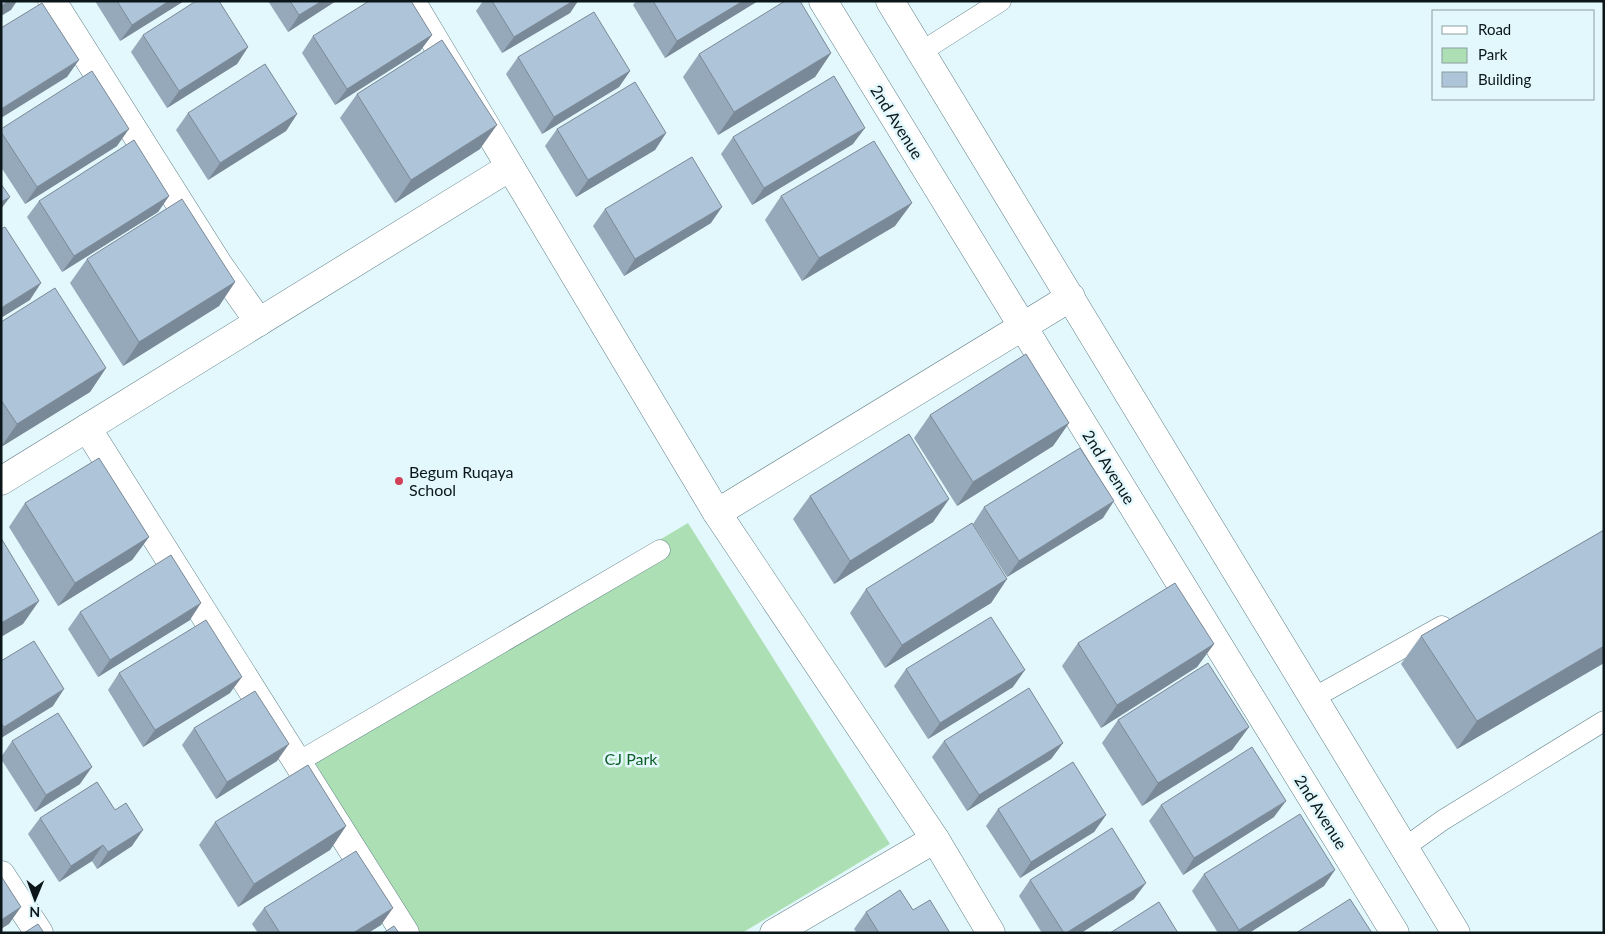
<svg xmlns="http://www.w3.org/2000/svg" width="1605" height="934" viewBox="0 0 1605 934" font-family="Lato,sans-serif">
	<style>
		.green { fill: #addfb4 }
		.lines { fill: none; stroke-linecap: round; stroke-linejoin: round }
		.lane-casing { stroke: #618088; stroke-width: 21 }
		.street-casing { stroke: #618088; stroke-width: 29 }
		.secondary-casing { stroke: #618088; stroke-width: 29 }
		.lane { stroke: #fff; stroke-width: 20 }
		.street { stroke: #fff; stroke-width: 28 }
		.secondary { stroke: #fff; stroke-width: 28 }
		.wall { fill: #96a9ba }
		.shaded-wall { fill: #7a8997 }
		.building { fill: #aec4d8; stroke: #7a8997 }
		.poi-dot { fill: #d14156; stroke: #e3f8fc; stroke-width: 2 }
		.labels { text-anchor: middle; stroke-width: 5; stroke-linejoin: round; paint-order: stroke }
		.street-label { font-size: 16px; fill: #0a1619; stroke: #e3f8fc }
		.poi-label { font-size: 16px; fill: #0a1619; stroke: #e3f8fc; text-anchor: start }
		.park-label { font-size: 16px; fill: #0d5f27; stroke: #e3f8fc }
	</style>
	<rect width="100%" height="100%" fill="#e3f8fc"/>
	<path class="green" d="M688 523 890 844 742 933H420L307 750Z"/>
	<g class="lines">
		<g class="lane-casing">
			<g id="lane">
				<path d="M921 52 1001 1"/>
				<path d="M1315 697 1442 626"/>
				<path d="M298 762 660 550"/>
				<path d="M1404 848 1443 820 1604 721"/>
			</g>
		</g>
		<g class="street-casing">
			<g id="street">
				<path d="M52 1 218 264 259 322"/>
				<path d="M411 1 717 513 935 839 991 933"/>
				<path d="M87 428 405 933"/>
				<path d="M1 481 510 167"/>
				<path d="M717 513 1071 297"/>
				<path d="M1 875 39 933"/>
				<path d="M774 933 935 839"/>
			</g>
		</g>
		<g class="secondary-casing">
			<g id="secondary">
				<path d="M823 1 1395 933"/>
				<path d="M890 1 1456 933"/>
			</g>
		</g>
		<use href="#lane" class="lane"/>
		<use href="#street" class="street"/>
		<use href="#secondary" class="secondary"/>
	</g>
	<g class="wall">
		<path d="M95 1H184L120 41Z"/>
		<path d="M268 1H336L288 32Z"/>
		<path d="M483 1H578L570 13 502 53 476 11Z"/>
		<path d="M636 1H758L665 58 633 5Z"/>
		<path d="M143 35 248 47 237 64 167 108 131 52Z"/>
		<path d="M432 35 420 51 335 105 302 53 313 36Z"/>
		<path d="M831 53 815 77 718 135 683 77 699 54Z"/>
		<path d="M518 57 630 71 619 87 542 134 506 74Z"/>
		<path d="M357 94 480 149 395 203 340 118Z"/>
		<path d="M188 113 297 114 286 131 208 180 176 130Z"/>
		<path d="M1 129 117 146 25 204 1 167Z"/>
		<path d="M557 129 666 133 655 150 576 197 545 146Z"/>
		<path d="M733 137 853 144 752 205 721 154Z"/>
		<path d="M169 196 158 212 62 272 27 217 39 201Z"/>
		<path d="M781 196 895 226 802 281 765 220Z"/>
		<path d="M605 209 711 223 624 276 593 226Z"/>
		<path d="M87 259 235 282 219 306 123 366 70 283Z"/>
		<path d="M1 322 106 368 90 392 1 447Z"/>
		<path d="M930 415 1069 423 1053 446 957 506 914 438Z"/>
		<path d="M810 496 949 499 933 522 834 584 793 519Z"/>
		<path d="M25 503 149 537 132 560 58 606 9 527Z"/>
		<path d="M984 507 1103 518 1007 577 973 524Z"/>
		<path d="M1604 530V663L1457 749 1401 664 1421 636Z"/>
		<path d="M1007 579 991 603 885 668 850 613 866 589Z"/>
		<path d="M80 612 190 620 98 677 68 629Z"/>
		<path d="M1078 643 1214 644 1197 667 1101 728 1062 666Z"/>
		<path d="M1 661 53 706 1 738Z"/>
		<path d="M906 669 1013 687 928 739 894 686Z"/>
		<path d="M119 673 230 693 143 747 108 690Z"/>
		<path d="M1118 720 1249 727 1232 750 1142 806 1102 743Z"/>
		<path d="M194 728 277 761 216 799 182 745Z"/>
		<path d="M12 741 80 784 35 812 1 759V757Z"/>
		<path d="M944 741 1063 743 1051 759 967 811 932 757Z"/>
		<path d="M1161 805 1274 817 1183 875 1149 821Z"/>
		<path d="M998 809 1106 815 1094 832 1020 878 986 826Z"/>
		<path d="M40 818 132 846 97 869 92 861 59 882 28 834Z"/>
		<path d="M215 822 346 826 330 850 238 907 199 845Z"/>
		<path d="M1204 874 1324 886 1249 933H1218L1192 891Z"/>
		<path d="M1030 880 1134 899 1081 933H1042L1019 896Z"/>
		<path d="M264 908 381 925 368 933H258L252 924Z"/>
		<path d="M913 910 950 933H857L854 929 866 912Z"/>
	</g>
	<g class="shaded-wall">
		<path d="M9 1H17L11 10 1 16V6Z"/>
		<path d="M169 1H184L120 41 132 25Z"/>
		<path d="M322 1H336L288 32 299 15Z"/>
		<path d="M573 1H578L570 13 502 53 514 37Z"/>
		<path d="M743 1H758L665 58 677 41Z"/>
		<path d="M432 35 420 51 335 105 347 89Z"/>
		<path d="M248 47 237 64 167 108 179 91Z"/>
		<path d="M831 53 815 77 718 135 734 112Z"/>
		<path d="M79 60 67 77 1 118V109Z"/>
		<path d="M630 71 619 87 542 134 554 117Z"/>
		<path d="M297 114 286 131 208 180 220 163Z"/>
		<path d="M497 125 480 149 395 203 411 180Z"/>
		<path d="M865 128 853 144 752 205 764 188Z"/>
		<path d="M129 129 117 146 25 204 37 187Z"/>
		<path d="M666 133 655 150 576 197 588 180Z"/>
		<path d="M169 196 158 212 62 272 74 256Z"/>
		<path d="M10 197 1 209V202Z"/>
		<path d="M912 203 895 226 802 281 819 258Z"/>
		<path d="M722 207 711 223 624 276 635 259Z"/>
		<path d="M235 282 219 306 123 366 139 342Z"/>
		<path d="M41 283 30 300 1 318V308Z"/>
		<path d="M106 368 90 392 1 447 17 424Z"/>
		<path d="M1069 423 1053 446 957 506 973 482Z"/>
		<path d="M949 499 933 522 834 584 850 561Z"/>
		<path d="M1114 501 1103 518 1007 577 1019 561Z"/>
		<path d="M149 537 132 560 58 606 75 583Z"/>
		<path d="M1007 579 991 603 885 668 902 645Z"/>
		<path d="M39 601 23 624 1 637V623Z"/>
		<path d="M201 603 190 620 98 677 110 660Z"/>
		<path d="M1214 644 1197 667 1101 728 1117 705Z"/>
		<path d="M1604 646V663L1457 749 1477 721Z"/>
		<path d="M1025 670 1013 687 928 739 940 723Z"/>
		<path d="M242 677 230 693 143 747 155 730Z"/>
		<path d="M64 689 53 706 1 738V731L4 727Z"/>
		<path d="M1249 727 1232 750 1142 806 1158 783Z"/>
		<path d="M1063 743 1051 759 967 811 979 795Z"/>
		<path d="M289 744 277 761 216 799 227 782Z"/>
		<path d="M92 767 80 784 35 812 46 795Z"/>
		<path d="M1286 801 1274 817 1183 875 1194 858Z"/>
		<path d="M1106 815 1094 832 1020 878 1031 862Z"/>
		<path d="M346 826 330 850 238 907 254 884Z"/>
		<path d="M143 830 132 846 97 869 108 852Z"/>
		<path d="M103 845 92 861 59 882 71 866Z"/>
		<path d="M1335 870 1324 886 1249 933H1236L1239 930Z"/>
		<path d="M1146 883 1134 899 1081 933H1066Z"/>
		<path d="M21 907 9 924 1 929V920Z"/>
		<path d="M393 908 381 925 368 933H353Z"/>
	</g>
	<g class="building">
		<path d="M1 1H9L1 6Z"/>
		<path d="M117 1H169L132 25Z"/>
		<path d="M196 1H219L248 47 179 91 143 35Z"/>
		<path d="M290 1H322L299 15Z"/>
		<path d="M369 1H411L432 35 347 89 313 36Z"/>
		<path d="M492 1H573L514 37Z"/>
		<path d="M653 1H743L677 41Z"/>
		<path d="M785 1H800L831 53 734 112 699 54Z"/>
		<path d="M42 3 79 60 1 109V28Z"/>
		<path d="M594 12 630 71 554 117 518 57Z"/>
		<path d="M442 40 497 125 411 180 357 94Z"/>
		<path d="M265 64 297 114 220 163 188 113Z"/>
		<path d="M92 71 129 129 37 187 1 132V129Z"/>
		<path d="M834 76 865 128 764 188 733 137Z"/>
		<path d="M635 82 666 133 588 180 557 129Z"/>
		<path d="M134 140 169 196 74 256 39 201Z"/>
		<path d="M874 141 912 203 819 258 781 196Z"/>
		<path d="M692 157 722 207 635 259 605 209Z"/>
		<path d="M1 184 10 197 1 202Z"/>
		<path d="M182 199 235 282 139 342 87 259Z"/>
		<path d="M5 227 41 283 1 308V229Z"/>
		<path d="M55 288 106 368 17 424 1 400V322Z"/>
		<path d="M1026 354 1069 423 973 482 930 415Z"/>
		<path d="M909 434 949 499 850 561 810 496Z"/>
		<path d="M1080 448 1114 501 1019 561 984 507Z"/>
		<path d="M99 458 149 537 75 583 25 503Z"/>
		<path d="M972 523 1007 579 902 645 866 589Z"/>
		<path d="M1604 530V646L1477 721 1421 636Z"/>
		<path d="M1 538 39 601 1 623Z"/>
		<path d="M171 555 201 603 110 660 80 612Z"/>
		<path d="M1175 583 1214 644 1117 705 1078 643Z"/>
		<path d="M991 617 1025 670 940 723 906 669Z"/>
		<path d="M206 620 242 677 155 730 119 673Z"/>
		<path d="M34 641 64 689 4 727 1 723V661Z"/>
		<path d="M1208 663 1249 727 1158 783 1118 720Z"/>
		<path d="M1029 688 1063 743 979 795 944 741Z"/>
		<path d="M255 691 289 744 227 782 194 728Z"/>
		<path d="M58 713 92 767 46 795 12 741Z"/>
		<path d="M1252 747 1286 801 1194 858 1161 805Z"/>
		<path d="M1073 762 1106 815 1031 862 998 809Z"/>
		<path d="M308 765 346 826 254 884 215 822Z"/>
		<path d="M97 782 115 810 126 803 143 830 108 852 103 845 71 866 40 818Z"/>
		<path d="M1300 814 1335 870 1239 930 1204 874Z"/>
		<path d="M1112 828 1146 883 1066 933H1064L1030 880Z"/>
		<path d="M356 851 393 908 353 933H280L264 908Z"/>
		<path d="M1 876 21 907 1 920Z"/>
		<path d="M900 890 913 910 930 900 950 933H879L866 912Z"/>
		<path d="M1350 899 1372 933H1296Z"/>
		<path d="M1159 902 1178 933H1110Z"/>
		<path d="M38 924 44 933H24Z"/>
		<path d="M394 926 399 933H383Z"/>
	</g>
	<circle class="poi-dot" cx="399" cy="481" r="5"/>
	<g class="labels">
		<g class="street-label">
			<text transform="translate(897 122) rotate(58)" y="6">2nd Avenue</text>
			<text transform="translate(1109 467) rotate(58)" y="6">2nd Avenue</text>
			<text transform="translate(1321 812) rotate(58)" y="6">2nd Avenue</text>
		</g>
		<g class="poi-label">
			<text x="409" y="478">Begum Ruqaya<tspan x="409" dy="18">School</tspan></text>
		</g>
		<g class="park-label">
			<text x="631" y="765">CJ Park</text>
		</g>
	</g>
	<rect width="1605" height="934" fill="none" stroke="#0a1619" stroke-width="5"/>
	<rect x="1432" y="10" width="162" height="90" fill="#e3f8fc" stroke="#8c9ea1"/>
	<rect x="1442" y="26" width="25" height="8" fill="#ffffff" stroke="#8c9ea1"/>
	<text x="1478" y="35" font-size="15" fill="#0a1619">Road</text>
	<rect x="1442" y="48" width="25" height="15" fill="#addfb4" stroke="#8c9ea1"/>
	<text x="1478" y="60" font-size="15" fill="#0a1619">Park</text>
	<rect x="1442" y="72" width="25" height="15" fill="#aec4d8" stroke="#8c9ea1"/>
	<text x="1478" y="85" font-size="15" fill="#0a1619">Building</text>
	<g transform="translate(35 899) rotate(181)" stroke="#e3f8fc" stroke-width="4" paint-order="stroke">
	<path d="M0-4L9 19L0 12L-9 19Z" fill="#0a1619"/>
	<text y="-8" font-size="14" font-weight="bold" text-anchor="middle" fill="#0a1619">N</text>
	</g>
</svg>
